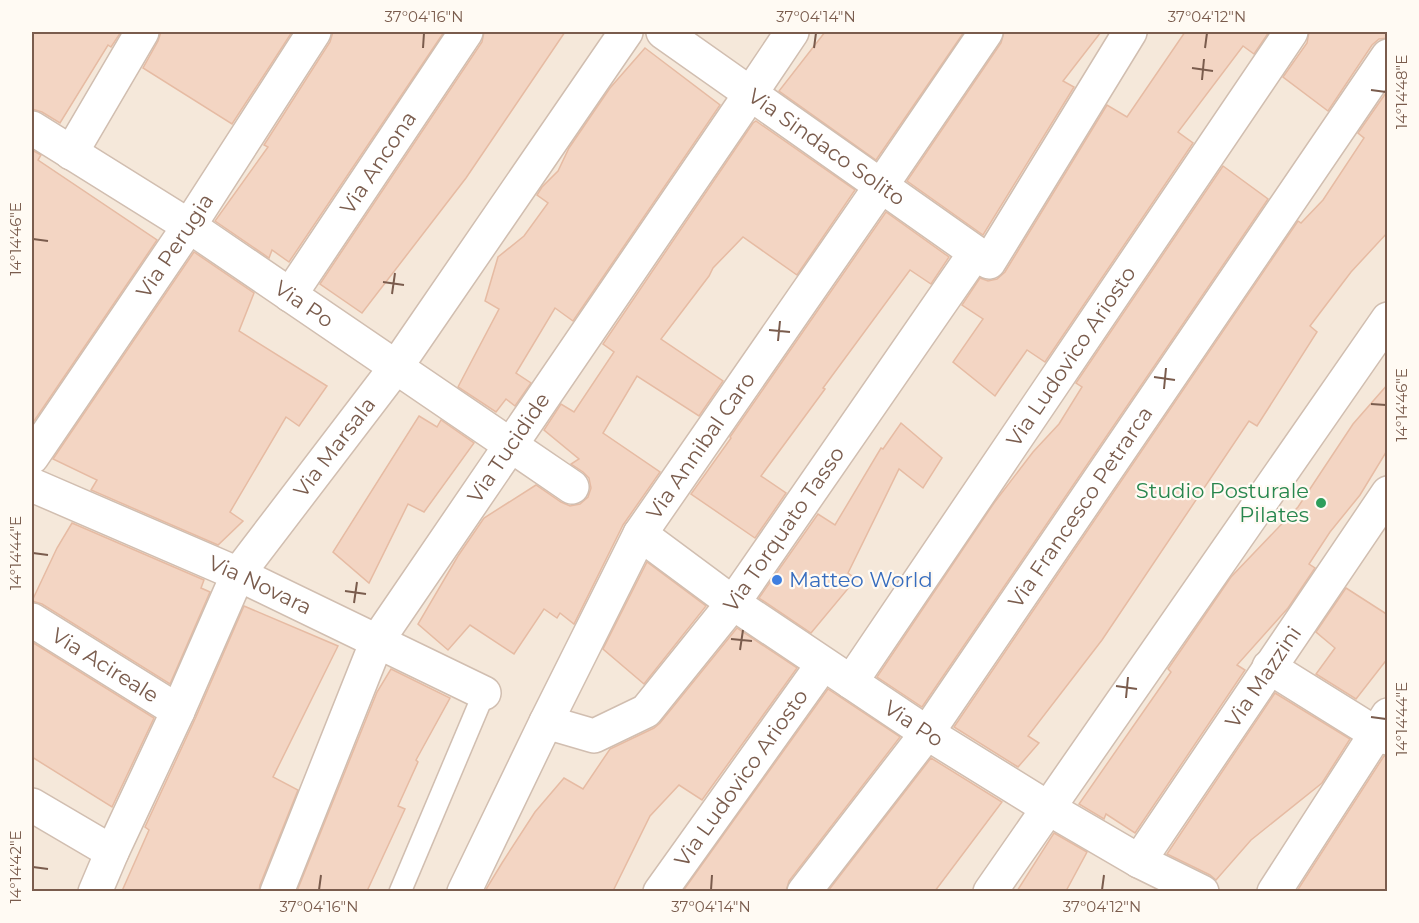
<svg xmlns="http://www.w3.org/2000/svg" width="1419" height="923" viewBox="0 0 1419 923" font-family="Montserrat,sans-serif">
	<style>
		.residential { fill: #f5e8da }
		.building { fill: #f3d5c3; stroke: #e6bba3; stroke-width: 1.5 }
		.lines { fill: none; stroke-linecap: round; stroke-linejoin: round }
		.service-casing { stroke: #d1beb0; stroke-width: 24 }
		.minor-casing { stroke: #d1beb0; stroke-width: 36 }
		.tertiary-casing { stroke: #d1beb0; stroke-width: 36 }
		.service { stroke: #fff; stroke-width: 21 }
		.minor { stroke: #fff; stroke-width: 33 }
		.tertiary { stroke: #fff; stroke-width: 33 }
		.ticks { fill: none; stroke: #7a5c4d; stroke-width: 2 }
		.leisure-dot { fill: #2e9e5b; stroke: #fffaf3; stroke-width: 2 }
		.shop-dot { fill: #3f7fe0; stroke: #fffaf3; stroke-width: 2 }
		.labels { text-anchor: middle; stroke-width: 4.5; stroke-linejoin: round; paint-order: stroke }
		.street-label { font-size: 21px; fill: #7a5c4d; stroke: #fffaf3 }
		.leisure-label { font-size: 21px; fill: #27864d; stroke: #fffaf3; text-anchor: end }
		.shop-label { font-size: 21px; fill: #366cbe; stroke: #fffaf3; text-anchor: start }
		.neatline { fill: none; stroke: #7a5c4d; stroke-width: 2 }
		.ticks-label { font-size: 15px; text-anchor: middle; fill: #7a5c4d }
	</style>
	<rect width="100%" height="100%" fill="#fdf6ec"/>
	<rect class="residential" x="32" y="32" width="1355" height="859"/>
	<g class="building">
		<path d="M32 32H121L111 47 108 45 60 123 42 112 32 109Z"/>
		<path d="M161 32H292L232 124 143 68 158 41Z"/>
		<path d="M333 32H444L289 262 272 250 269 258 215 221 268 147 264 145 330 42Z"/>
		<path d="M484 32H565L466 178 362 313 320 284 482 42Z"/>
		<path d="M825 32H964L876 160 779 91Z"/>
		<path d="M1004 32H1101L1063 81 1074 87 983 235 907 181 1001 43Z"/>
		<path d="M1185 32H1269L1254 54 1243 46 1178 132 1193 143 1045 362 1027 350 995 396 953 362 983 319 962 305 980 278 988 281 997 279 1005 272 1107 105 1127 117Z"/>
		<path d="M1309 32H1388V38L1379 39 1372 45 1328 111 1283 77 1307 43Z"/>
		<path d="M645 48 720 105 573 321 555 308 516 373 531 383 515 406 506 399 496 412 458 387 499 309 485 301 498 257 524 236 548 203 537 195 542 187 558 171 569 148 610 88Z"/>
		<path d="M1388 90V232L1351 272 1310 326 1317 332 1257 426 1249 421 1102 640 1028 736 1039 743 1018 767 954 727 1298 221 1301 223 1323 200 1364 138 1358 133Z"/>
		<path d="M756 121 855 190 797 275 743 237 713 268 709 276 661 339 723 381 699 416 637 376 603 433 660 472 623 525 574 624 560 613 557 618 544 609 514 654 470 625 448 650 418 624 458 556 484 518 536 485 561 502 570 506 580 504 588 497 591 488 589 478 583 472 571 464 579 459 544 430 561 404 574 412 614 352 603 344 753 123Z"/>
		<path d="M32 150 41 155 38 160 157 240 32 424Z"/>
		<path d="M1223 166 1268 199 922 707 877 677 994 503 1033 452 1059 424 1082 387 1076 383Z"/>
		<path d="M886 212 949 257 931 284 910 270 823 388 825 389 761 476 786 493 755 538 691 494 731 438 730 437Z"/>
		<path d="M194 252 254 293 239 331 327 386 299 426 286 417 230 512 243 521 218 545 91 490 97 480 53 459Z"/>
		<path d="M1388 384V449L1360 495 1330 532 1309 564 1315 568 1288 608 1237 665 1245 670 1135 833 1106 814 1104 819 1079 804 1171 672 1168 669 1231 577 1298 507 1353 424Z"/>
		<path d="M419 416 437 427 441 420 474 443 424 512 408 504 369 583 333 552Z"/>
		<path d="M901 423 942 458 923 488 899 469 848 573 856 579 811 633 759 598 818 514 835 525 881 448 883 449Z"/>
		<path d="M72 523 204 580 201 588 210 592 170 684 42 604 32 601 57 548Z"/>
		<path d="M647 562 706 606 644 684 603 649Z"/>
		<path d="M1346 588 1388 615V658L1356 699 1316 674 1335 648 1316 632Z"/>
		<path d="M244 606 338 646 273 777 298 790 260 885 259 891H122L149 830 145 827 195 719Z"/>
		<path d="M737 628 797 668 702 800 679 785 650 816 613 891H485L502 863 535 812 564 778 583 789 610 749 654 728 660 723Z"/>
		<path d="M32 642 154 718 112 807 32 757Z"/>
		<path d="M391 669 450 698 416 760 418 762 398 806 405 809 367 891H297L377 692Z"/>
		<path d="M828 689 900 737 789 881 786 891H683Z"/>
		<path d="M1275 693 1350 739 1322 783 1251 840 1216 880 1210 875 1167 854Z"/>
		<path d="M1384 756H1388V891H1297Z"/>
		<path d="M931 758 1002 802 935 891H828Z"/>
		<path d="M1054 833 1087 852 1066 891H1017Z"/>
	</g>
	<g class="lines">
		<g class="service-casing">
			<path id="service" d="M400 892 484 693"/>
		</g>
		<g class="minor-casing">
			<g id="minor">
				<path id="s1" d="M663 32 989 262 1130 32"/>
				<path id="s2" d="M32 128 189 226 572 487"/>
				<path d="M71 153 142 32"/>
				<path id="s3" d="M290 295 466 32"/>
				<path id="s4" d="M32 457 189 226 314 32"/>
				<path id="s5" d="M32 485 238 574 484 693"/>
				<path id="s6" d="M640 534 733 603 927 733 1048 808 1139 861 1202 892"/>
				<path id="s7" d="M32 620 178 711"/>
				<path d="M1269 667 1375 733 1388 738"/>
				<path id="s8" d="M851 682 1291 32"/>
				<path id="s9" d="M546 722 594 736 646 711 733 603 975 253"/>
				<path d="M32 805 112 852"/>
				<path id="s10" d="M1139 861 1388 493"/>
				<path id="s11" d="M95 892 112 852 178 711 238 574 396 367 626 32"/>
				<path id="s12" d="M277 892 377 641 751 93 792 32"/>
				<path id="s13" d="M464 892 546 722 640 534 881 186 986 32"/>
				<path id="s14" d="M660 892 823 664"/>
				<path id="s15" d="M804 892 927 733 1388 56"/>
				<path d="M1274 892 1388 715"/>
			</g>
		</g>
		<g class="tertiary-casing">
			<path id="tertiary" d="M990 892 1388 319"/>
		</g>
		<use href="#service" class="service"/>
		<use href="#minor" class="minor"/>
		<use href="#tertiary" class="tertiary"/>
	</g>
	<path class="ticks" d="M423 48 424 33M814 48 816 33M1205 48 1207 33M1192 68 1213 71M1202 80 1204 59M1371 90 1386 92M33 239 48 241M383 282 404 285M392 294 395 273M769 330 790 332M778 341 780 321M1154 377 1175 380M1164 389 1166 368M1371 404 1386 405M33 553 48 555M345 591 366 594M354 603 357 582M731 639 752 641M740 650 743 630M1116 686 1137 689M1126 698 1128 677M1371 717 1386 719M33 867 48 869M319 890 321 875M711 890 712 875M1102 890 1104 875"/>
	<circle class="leisure-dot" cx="1321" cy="503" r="6"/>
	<circle class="shop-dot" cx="777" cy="580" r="6"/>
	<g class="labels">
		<g class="street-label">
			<text dy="7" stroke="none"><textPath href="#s1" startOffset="200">Via Sindaco Solito</textPath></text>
			<text dy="7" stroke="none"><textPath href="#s3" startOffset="159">Via Ancona</textPath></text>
			<text dy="7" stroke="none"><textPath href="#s4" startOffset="255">Via Perugia</textPath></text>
			<text dy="7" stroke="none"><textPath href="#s2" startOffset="324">Via Po</textPath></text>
			<text dy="7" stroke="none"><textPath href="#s8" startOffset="393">Via Ludovico Ariosto</textPath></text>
			<text dy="7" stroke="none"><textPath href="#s11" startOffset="508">Via Marsala</textPath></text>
			<text dy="7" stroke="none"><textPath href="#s13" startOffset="506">Via Annibal Caro</textPath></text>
			<text dy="7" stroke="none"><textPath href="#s12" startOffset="504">Via Tucidide</textPath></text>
			<text dy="7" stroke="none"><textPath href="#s15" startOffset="474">Via Francesco Petrarca</textPath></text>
			<text dy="7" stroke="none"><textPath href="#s9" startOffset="336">Via Torquato Tasso</textPath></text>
			<text dy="7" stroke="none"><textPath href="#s5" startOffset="249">Via Novara</textPath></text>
			<text dy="7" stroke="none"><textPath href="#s7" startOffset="86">Via Acireale</textPath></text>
			<text dy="7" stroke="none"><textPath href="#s10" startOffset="222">Via Mazzini</textPath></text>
			<text dy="7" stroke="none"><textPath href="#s6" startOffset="333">Via Po</textPath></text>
			<text dy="7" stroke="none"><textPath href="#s14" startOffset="140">Via Ludovico Ariosto</textPath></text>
		</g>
		<g class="leisure-label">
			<text x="1309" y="498">Studio Posturale<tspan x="1309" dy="24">Pilates</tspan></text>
		</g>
		<g class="shop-label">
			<text x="789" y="587">Matteo World</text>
		</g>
	</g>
	<rect width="1419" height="923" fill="none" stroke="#fffaf3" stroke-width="66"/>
	<rect x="33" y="33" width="1353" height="857" class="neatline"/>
	<g class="ticks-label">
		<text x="424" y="22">37°04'16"N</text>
		<text x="816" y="22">37°04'14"N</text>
		<text x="1207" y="22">37°04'12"N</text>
		<text transform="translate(1402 92) rotate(-90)" y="5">14°14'48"E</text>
		<text transform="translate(16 239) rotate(-90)" y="5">14°14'46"E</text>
		<text transform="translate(1402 405) rotate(-90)" y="5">14°14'46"E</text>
		<text transform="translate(16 553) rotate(-90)" y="5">14°14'44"E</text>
		<text transform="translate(1402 719) rotate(-90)" y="5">14°14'44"E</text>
		<text transform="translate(16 867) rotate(-90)" y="5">14°14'42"E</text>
		<text x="319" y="912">37°04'16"N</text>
		<text x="711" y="912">37°04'14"N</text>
		<text x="1102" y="912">37°04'12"N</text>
	</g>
</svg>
